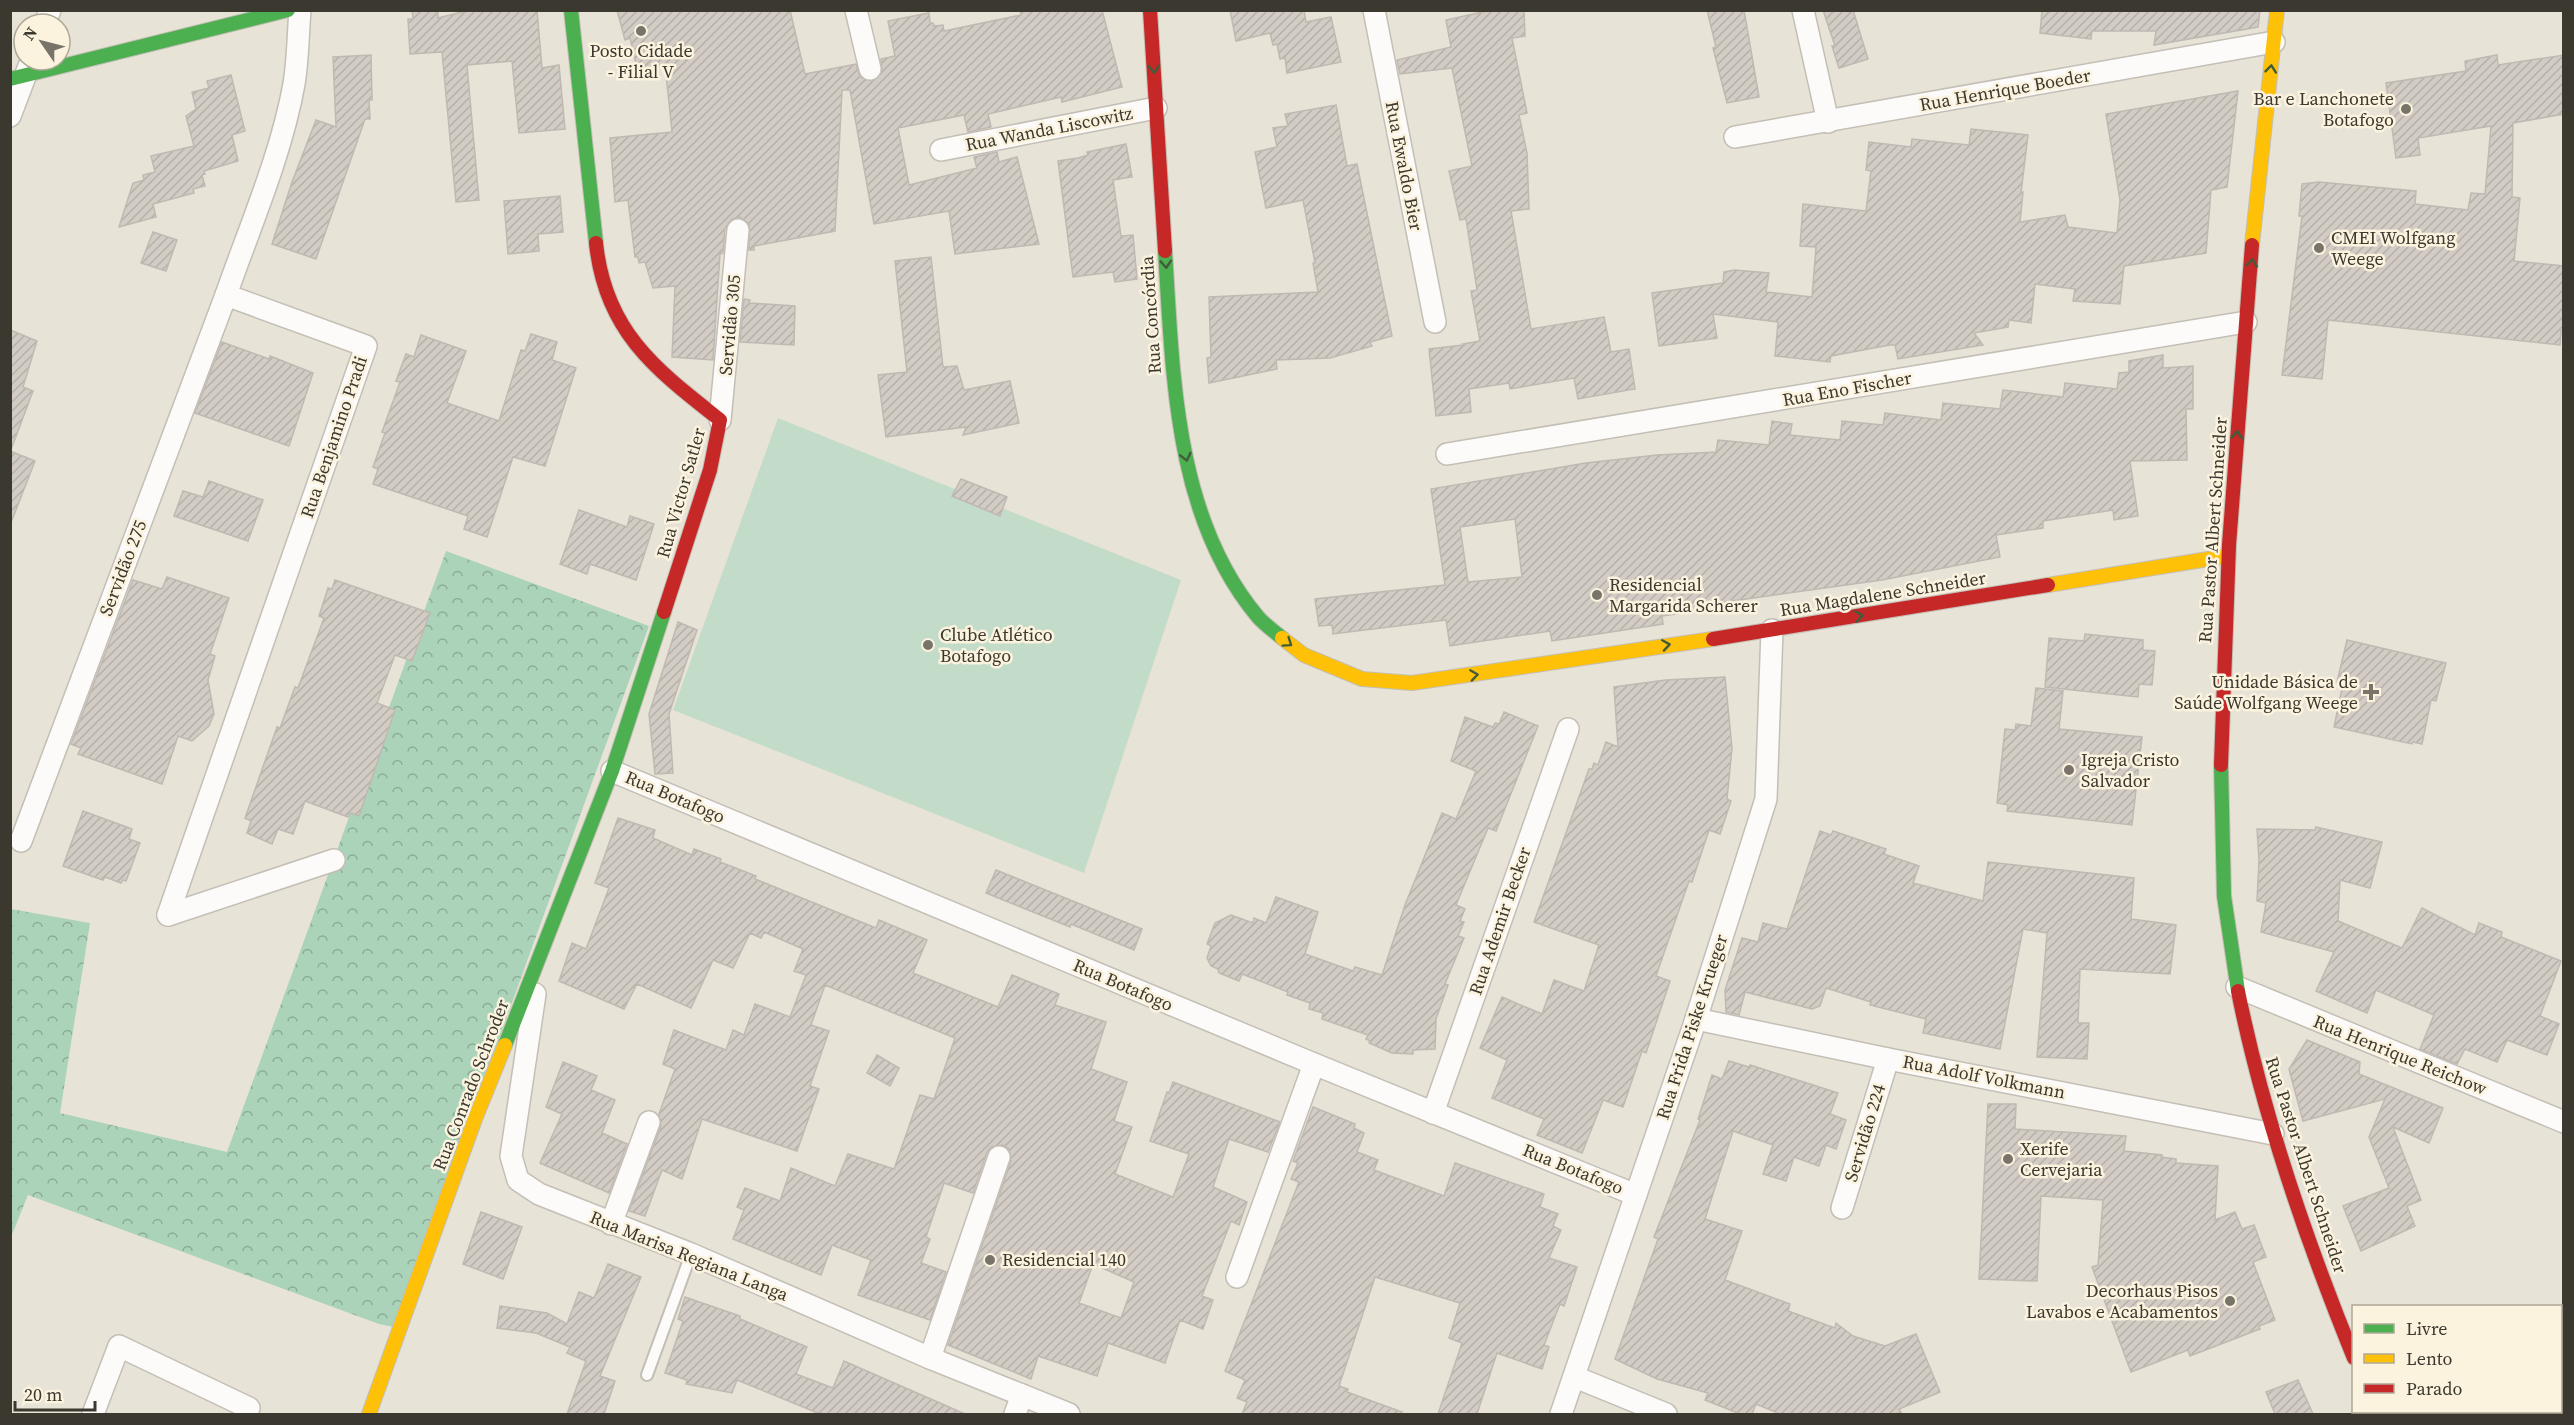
<svg xmlns="http://www.w3.org/2000/svg" width="2574" height="1425" viewBox="0 0 2574 1425" font-family="'Source Serif 4',serif">
	<style>
		.grass { fill: #c3dbc9 }
		.forest { fill: url(#forest-crowns) }
		.building { fill: url(#building-hatch); stroke: #bfb9b2; stroke-width: 1.5; fill-rule: evenodd }
		.lines { fill: none; stroke-linecap: round; stroke-linejoin: round }
		.lane-casing { stroke: #c3bfb6; stroke-width: 14 }
		.street-casing { stroke: #c3bfb6; stroke-width: 24 }
		.fast-casing { stroke: #c3bfb6; stroke-width: 16 }
		.slow-casing { stroke: #c3bfb6; stroke-width: 16 }
		.jam-casing { stroke: #c3bfb6; stroke-width: 16 }
		.lane { stroke: #fcfbf9; stroke-width: 10 }
		.street { stroke: #fcfbf9; stroke-width: 21 }
		.fast { stroke: #4caf50; stroke-width: 14 }
		.slow { stroke: #ffc107; stroke-width: 14 }
		.jam { stroke: #c62828; stroke-width: 14 }
		.oneway { stroke: #405c3a }
		.poi-dot { fill: #78746a; stroke: #fbf3de; stroke-width: 2 }
		.labels { text-anchor: middle; stroke-width: 5; stroke-linejoin: round; paint-order: stroke }
		.poi-label { font-size: 18px; fill: #3b3830; stroke: #fbf3de; text-anchor: start }
		.street-label { font-size: 18px; fill: #3b3830; stroke: #fbf3de }
	</style>
	<defs>
		<pattern id="forest-crowns" width="20" height="18" patternUnits="userSpaceOnUse" patternTransform="scale(1.5)"><rect width="20" height="18" fill="#aad3ba"/><path d="M2 6a3 3 0 1 1 6 0M12 15a3 3 0 1 1 6 0" fill="none" stroke="#8cac98"/></pattern>
		<pattern id="building-hatch" width="6" height="6" patternUnits="userSpaceOnUse" patternTransform="scale(1.5)"><rect width="6" height="6" fill="#d2ccc4"/><path d="M-1 1l2-2M0 6l6-6M5 7l2-2" fill="none" stroke="#b5b0a9"/></pattern>
	</defs>
	<rect width="100%" height="100%" fill="#e8e3d7"/>
	<path class="grass" d="M778 418 1181 580 1084 873 673 710Z"/>
	<path class="forest" d="M446 551 649 626 394 1327 379 1324 28 1195 11 1237V909L90 923 60 1113 227 1152Z"/>
	<g class="building">
		<path d="M412 10H438V18L470 10H537L542 68 559 65 565 129 519 133 512 61 467 65 479 200 456 202 442 52 410 54 408 19H413Z"/>
		<path d="M617 10H790L805 74 856 64 860 77 872 81 882 73 881 59 895 56 888 21 929 13 930 23H933L934 26 943 25 944 31 1021 15 1020 10H1102L1122 87 1062 102 1061 97 988 114 991 127 968 132 964 115 898 128 909 185 977 168 974 157 997 152 999 162 1017 157 1039 244 955 254 949 211 874 224 850 90H842L835 231 754 246V250H749V224L740 217 732 219 725 228 723 253 720 254 713 360 672 357 675 286 653 288 645 262 639 263 638 257H635L628 200 615 202 610 138 672 132 665 64 638 72 630 38 625 40Z"/>
		<path d="M1230 10H1304L1306 22 1331 17 1341 62 1287 73 1285 58 1280 59 1277 44 1273 45 1270 33 1236 41Z"/>
		<path d="M1491 10H1524L1525 36 1512 38 1527 113 1519 115 1527 153 1529 209 1511 211 1531 329 1604 317 1611 352 1629 349 1635 389 1578 399 1574 378 1510 389 1509 383 1469 389 1471 412 1436 416 1429 349 1464 345 1463 344 1480 341 1471 291 1477 290 1466 219 1460 220 1449 171 1472 166 1452 68 1400 74 1397 60 1451 47 1446 20Z"/>
		<path d="M1707 10H1744L1759 97 1727 103 1713 48 1716 47Z"/>
		<path d="M1823 10H1853L1868 59 1839 68 1832 46H1835Z"/>
		<path d="M2042 10H2260L2258 27 2154 45 2156 31H2092L2091 39 2040 33Z"/>
		<path d="M371 55 372 100H369L370 119H365L316 259 272 244 292 182 316 120 336 127 333 57Z"/>
		<path d="M2497 55 2498 65 2564 55V114L2513 123 2512 197 2520 198 2514 261 2564 266V331H2561L2560 345 2328 320 2322 379 2282 375 2302 216H2299L2302 184 2319 182 2416 191 2415 204 2468 210 2471 193 2485 194 2491 126 2418 138 2420 155 2396 158 2386 83 2466 71 2465 61Z"/>
		<path d="M231 75 245 131 232 135 238 161 204 171 205 174 202 175 205 186 193 189 194 193 153 204 156 217 119 227 133 183 144 180 143 175 155 172 151 156 194 146 186 116 196 109 192 92 209 88 207 81Z"/>
		<path d="M2238 91 2227 187 2211 190 2206 253 2124 266 2120 304 2073 301 2075 289 2035 284 2031 323 2009 320 2008 327 1974 333 1983 345 1898 359 1895 345H1890L1831 356 1830 362 1775 356 1778 322 1713 314 1717 338 1659 346 1652 293 1723 283 1724 272 1735 270 1769 273 1766 292 1812 297 1816 247 1800 246 1803 204 1866 211 1871 171 1866 170 1869 142 1911 147 1912 139 1969 145 1971 129 2028 135 2021 193 2023 192 2020 222 2065 215 2068 227 2117 233 2120 200 2106 114Z"/>
		<path d="M1336 105 1347 166 1357 164 1392 336 1370 342 1372 346 1330 358 1276 360 1277 369 1209 383 1207 358 1211 357 1209 297 1318 292 1313 263H1315L1303 200 1266 208 1255 152 1277 147 1273 128 1288 126 1285 114Z"/>
		<path d="M1126 144 1132 177 1113 180 1121 236 1133 235 1137 279 1115 282 1113 272 1073 277 1058 161 1078 158 1088 155 1087 152Z"/>
		<path d="M560 196 563 232 538 234 539 251 508 254 504 201Z"/>
		<path d="M153 232 177 240 166 271 141 263Z"/>
		<path d="M931 257 943 367 957 366 964 390 1010 381 1019 423 963 435 966 427 886 437 878 375 907 372 895 261Z"/>
		<path d="M744 299 750 300 749 303 795 306 794 345 740 342Z"/>
		<path d="M10 330 37 341 23 387 33 391 12 447 10 446Z"/>
		<path d="M531 334 557 342 552 360 576 368 545 466 513 457 487 537 464 529 468 516 373 484 378 469 373 467 385 433 382 432 400 382 396 381 406 354 414 357 421 335 466 351 447 403 499 421 521 350 525 351Z"/>
		<path d="M222 342 269 359 270 356 313 373 289 446 195 413Z"/>
		<path d="M2163 355V368L2193 366V409H2186L2187 460 2130 461 2138 516 2114 520 2113 510 2043 521V528L1996 535 2000 557 1882 580 1725 602V607L1662 616 1663 624 1552 641 1550 631 1450 646 1446 620 1333 634 1332 625 1319 626 1315 599 1445 585 1431 489 1586 463 1657 455 1716 452 1718 440 1769 445 1772 421 1792 424 1790 435 1840 440 1842 421 1883 425 1885 413 1941 420 1943 403 2000 409 2003 390 2063 397 2065 383 2117 389 2119 373 2129 372V361ZM1515 519 1522 577 1468 582 1460 527Z"/>
		<path d="M10 451 35 461 12 520H10Z"/>
		<path d="M961 479 1007 497 1000 516 952 496Z"/>
		<path d="M209 481 263 500 248 541 174 516 183 491 203 497Z"/>
		<path d="M579 510 627 527 630 516 654 524 636 580 590 564 587 574 560 564Z"/>
		<path d="M167 577 229 598 210 654 215 656 208 680 214 714 209 726 192 741 178 736 162 784 78 754 81 748 71 744 133 580 162 589Z"/>
		<path d="M335 580 430 613 412 661 395 655 377 703 395 710 359 816 350 813 348 817 305 801 293 834 278 829 272 844 247 833 251 821 245 818 277 727 280 728 295 687 298 688 324 618 319 616 328 588 332 589Z"/>
		<path d="M678 622 697 630 669 714 673 773 655 774 649 714Z"/>
		<path d="M2085 634 2143 640V650L2155 651 2152 685 2139 684 2138 697 2045 687 2049 638 2084 641Z"/>
		<path d="M2347 640 2446 663 2436 701 2431 700 2422 744 2413 742 2412 744 2334 727 2343 684 2337 682Z"/>
		<path d="M1725 677 1732 748 1727 799 1731 801 1720 834 1709 830 1692 882 1689 881 1656 976 1670 981 1646 1053 1642 1051 1623 1107 1603 1100 1582 1153 1537 1135 1544 1119 1492 1098 1507 1060 1480 1048 1502 997 1542 1014 1554 980 1584 991 1599 945 1534 922 1589 769H1592L1594 763 1598 765 1606 742 1618 747 1614 687 1666 680Z"/>
		<path d="M2036 688 2063 691 2059 729 2142 737 2132 825 2007 811 2008 805 1997 803 2005 729 2015 730 2016 724 2031 726Z"/>
		<path d="M1504 712 1538 726 1496 831 1488 828 1456 905 1465 909 1460 921 1464 922 1458 936 1464 938 1445 984 1448 985 1436 1019 1435 1049 1413 1050V1054L1392 1053 1369 1043 1370 1041 1366 1039 1368 1035 1322 1019 1323 1013 1309 1009 1310 1003 1287 995 1288 992 1242 974 1239 981 1219 973 1218 969 1211 966 1207 958 1211 946 1207 944 1215 923 1231 915 1253 923 1254 918 1266 923 1276 897 1318 912 1305 954 1353 971 1355 967 1382 975 1405 905 1442 813 1456 819 1476 771 1451 761 1465 717 1493 727 1495 723 1499 724Z"/>
		<path d="M83 811 132 829 129 839 140 843 126 881 123 880 121 883 105 877 103 880 63 866Z"/>
		<path d="M618 818 655 830 653 838 692 855 694 849 721 859 720 862 756 876 755 879 876 928 879 920 927 940 913 973 998 1007 1012 975 1059 994 1055 1005 1106 1022 1091 1069 1127 1082 1114 1121 1132 1127 1115 1174 1173 1197 1189 1154 1150 1141 1167 1092 1169 1093 1173 1082 1280 1122 1268 1152 1229 1139 1213 1187 1247 1202 1239 1225 1231 1221 1202 1296 1213 1300 1203 1329 1180 1320 1165 1363 1108 1343 1097 1376 1038 1356 1031 1379 948 1345 1011 1161 1009 1149 1003 1145 991 1147 987 1152 973 1193 944 1183 926 1237 930 1239 921 1263 946 1272 930 1320 858 1295 871 1260 832 1245 821 1275 733 1239 744 1210 737 1207 745 1188 780 1201 791 1168 835 1186 848 1154 894 1169 920 1095 934 1099 955 1038 825 985 811 1025 829 1031 810 1086 819 1089 797 1151 702 1119 682 1179 662 1170 645 1216 629 1211 661 1126 659 1114 675 1069 663 1064 674 1030 726 1050 733 1030 744 1035 755 1004 790 1017 806 975 794 971 803 949 764 932 761 938 750 933 733 968 713 960 691 1008 637 984 624 1009 559 981 572 943 586 949 609 888 595 883ZM1093 1264 1134 1282 1121 1318 1079 1303Z"/>
		<path d="M2316 827 2382 842 2370 888 2340 880 2338 921 2402 948 2422 908 2475 935 2479 923 2502 932 2501 937 2561 961 2540 1016 2559 1024 2547 1055 2507 1040 2497 1062 2465 1049 2457 1064 2420 1049 2434 1015 2376 990 2367 1013 2316 991 2334 952 2261 932 2266 903 2257 901 2259 860 2257 829 2315 830Z"/>
		<path d="M1820 831 1831 835 1833 831 1886 849 1884 854 1919 866 1913 883 1983 901 1988 862 2134 878 2131 919 2176 925 2170 974 2080 969 2078 1023H2089L2087 1059 2037 1057 2047 933 2023 929 2000 1049 1923 1033 1926 1019 1870 1005 1871 1002 1826 988 1820 1006 1812 1009 1745 992 1739 1015 1726 1012 1725 990 1742 938 1758 942 1763 923 1787 929Z"/>
		<path d="M996 870 1142 929 1134 950 1071 924 1070 927 986 893Z"/>
		<path d="M2307 1040 2360 1062 2359 1074 2443 1108 2429 1143 2393 1127 2421 1200 2407 1206 2415 1226 2361 1251 2343 1206 2389 1188 2369 1137 2385 1099 2303 1121 2289 1069Z"/>
		<path d="M877 1055 899 1068 890 1086 867 1073Z"/>
		<path d="M1729 1061 1749 1067 1750 1065 1838 1093 1830 1114 1846 1120 1836 1149 1826 1145 1819 1166 1794 1157 1786 1181 1763 1174 1773 1145 1733 1131 1705 1219 1742 1231 1725 1280 1790 1304 1788 1311 1835 1328 1836 1323 1853 1336 1885 1346 1916 1334 1940 1392 1899 1409 1902 1414H1780L1756 1404 1752 1414H1740L1705 1400 1708 1393 1657 1379 1615 1359 1658 1239 1654 1237 1700 1120 1698 1119 1712 1075 1722 1079Z"/>
		<path d="M563 1062 597 1076 591 1090 615 1100 602 1133 627 1144 609 1193 540 1163 562 1114 546 1107Z"/>
		<path d="M1988 1104H2016L2015 1129 2126 1136 2124 1151 2162 1155 2161 1157 2176 1159V1163L2218 1166 2215 1220 2235 1212 2242 1229 2254 1225 2266 1257 2253 1262 2275 1320 2259 1326 2260 1329 2190 1356 2188 1350 2131 1372 2092 1267 2098 1265 2103 1200 2041 1196 2037 1281 1979 1279Z"/>
		<path d="M1313 1107 1355 1124 1354 1128 1364 1133 1357 1152 1378 1160 1374 1170 1444 1196 1455 1163 1544 1194 1540 1207 1558 1214 1553 1226 1561 1230 1549 1258 1577 1267 1564 1306 1560 1304 1544 1345 1549 1347 1542 1369 1497 1353 1477 1414H1438L1462 1343 1449 1338 1460 1303 1375 1277 1339 1386 1348 1389 1347 1392 1402 1412 1401 1414H1242L1247 1402 1237 1398 1245 1380 1225 1371 1299 1182 1291 1179 1298 1163 1293 1161Z"/>
		<path d="M481 1212 522 1227 503 1279 463 1264Z"/>
		<path d="M608 1264 641 1277 600 1376 615 1381 604 1414H567L586 1361 567 1353 570 1347 536 1333 497 1328 500 1306 547 1313 567 1324 579 1292 594 1298Z"/>
		<path d="M685 1297 740 1316V1319L807 1347 796 1374 833 1388 844 1361 965 1414H820L737 1380 732 1393 686 1384 687 1380 665 1373 683 1321 678 1319Z"/>
		<path d="M2298 1380 2313 1414H2275L2266 1392Z"/>
	</g>
	<g class="lines">
		<g class="lane-casing">
			<path id="lane" d="M647 1375 691 1254"/>
		</g>
		<g class="street-casing">
			<g id="street">
				<path d="M856 10 870 69"/>
				<path d="M1374 10 1435 322"/>
				<path d="M1803 10 1828 122"/>
				<path d="M45 24 50 10"/>
				<path d="M10 116 29 66"/>
				<path d="M1735 137 2274 42"/>
				<path d="M941 150 1156 108"/>
				<path d="M720 420 738 230"/>
				<path d="M1447 454 2246 322"/>
				<path d="M612 771 1314 1064 1636 1195"/>
				<path d="M21 841 226 295"/>
				<path d="M168 915 366 346 226 295C250 226 281 156 294 84 298 60 298 35 300 10"/>
				<path d="M168 915 334 860"/>
				<path d="M2237 987 2564 1122"/>
				<path d="M535 994 511 1156 518 1180 539 1194 691 1254 930 1358 1069 1414"/>
				<path d="M1696 1019 1888 1059 2273 1134"/>
				<path d="M1433 1113 1568 729"/>
				<path d="M1842 1208 1888 1059"/>
				<path d="M611 1224 649 1122"/>
				<path d="M1237 1277 1314 1064"/>
				<path d="M930 1358 999 1157"/>
				<path d="M1575 1377 1666 1414"/>
				<path d="M93 1414 119 1346 249 1408"/>
				<path d="M1015 1414 1022 1395"/>
				<path d="M1561 1414 1696 1019 1766 799 1772 630"/>
			</g>
		</g>
		<g class="fast-casing">
			<g id="fast">
				<path d="M571 10 596 243"/>
				<path d="M10 79 288 10"/>
				<path d="M1165 251C1173 374 1174 517 1258 617 1265 625 1274 631 1282 638"/>
				<path d="M2221 765 2224 896 2238 991"/>
				<path d="M505 1045 612 771 664 612"/>
			</g>
		</g>
		<g class="slow-casing">
			<g id="slow">
				<path d="M2252 245 2277 10"/>
				<path d="M2048 585 2227 556"/>
				<path d="M1282 638 1304 655 1362 679 1412 683 1713 639"/>
				<path d="M2375 1412 2377 1414"/>
				<path d="M369 1414 475 1119 505 1045"/>
			</g>
		</g>
		<g class="jam-casing">
			<g id="jam">
				<path d="M1150 10 1165 251"/>
				<path d="M596 243C605 331 655 369 720 420L710 470 664 612"/>
				<path d="M1713 639 2048 585"/>
				<path d="M2221 765 2229 545 2252 245"/>
				<path d="M2238 991C2263 1116 2306 1240 2354 1358"/>
			</g>
		</g>
		<use href="#lane" class="lane"/>
		<use href="#street" class="street"/>
		<use href="#fast" class="fast"/>
		<use href="#slow" class="slow"/>
		<use href="#jam" class="jam"/>
	</g>
	<defs><path id="oneway-chevron" d="M-2-3.5L2.5 0L-2 3.5" fill="none" stroke-width="1.6" stroke-linecap="round" stroke-linejoin="round" transform="scale(1.5)"/></defs>
	<g class="oneway">
		<use href="#oneway-chevron" transform="translate(1154 69) rotate(87)"/>
		<use href="#oneway-chevron" transform="translate(2271 69) rotate(-84)"/>
		<use href="#oneway-chevron" transform="translate(2252 263) rotate(-84)"/>
		<use href="#oneway-chevron" transform="translate(1166 264) rotate(86)"/>
		<use href="#oneway-chevron" transform="translate(2237 435) rotate(-86)"/>
		<use href="#oneway-chevron" transform="translate(1186 457) rotate(76)"/>
		<use href="#oneway-chevron" transform="translate(1859 616) rotate(-9)"/>
		<use href="#oneway-chevron" transform="translate(1288 643) rotate(35)"/>
		<use href="#oneway-chevron" transform="translate(1666 645) rotate(-9)"/>
		<use href="#oneway-chevron" transform="translate(1474 675) rotate(-8)"/>
	</g>
	<g class="poi-dot">
		<circle cx="641" cy="31" r="6"/>
		<circle cx="2406" cy="109" r="6"/>
		<circle cx="2319" cy="248" r="6"/>
		<circle cx="1597" cy="595" r="6"/>
		<circle cx="928" cy="645" r="6"/>
		<path d="M2368 683h6v6h6v6h-6v6h-6v-6h-6v-6h6z"/>
		<circle cx="2069" cy="770" r="6"/>
		<circle cx="2008" cy="1159" r="6"/>
		<circle cx="990" cy="1260" r="6"/>
		<circle cx="2230" cy="1301" r="6"/>
	</g>
	<g class="labels">
		<g class="poi-label">
			<text x="641" y="57" text-anchor="middle">Posto Cidade<tspan x="641" dy="21">- Filial V</tspan></text>
			<text x="2394" y="105" text-anchor="end">Bar e Lanchonete<tspan x="2394" dy="21">Botafogo</tspan></text>
			<text x="2331" y="244">CMEI Wolfgang<tspan x="2331" dy="21">Weege</tspan></text>
			<text x="1609" y="591">Residencial<tspan x="1609" dy="21">Margarida Scherer</tspan></text>
			<text x="940" y="641">Clube Atlético<tspan x="940" dy="21">Botafogo</tspan></text>
			<text x="2358" y="688" text-anchor="end">Unidade Básica de<tspan x="2358" dy="21">Saúde Wolfgang Weege</tspan></text>
			<text x="2081" y="766">Igreja Cristo<tspan x="2081" dy="21">Salvador</tspan></text>
			<text x="2020" y="1155">Xerife<tspan x="2020" dy="21">Cervejaria</tspan></text>
			<text x="1002" y="1266">Residencial 140</text>
			<text x="2218" y="1297" text-anchor="end">Decorhaus Pisos<tspan x="2218" dy="21">Lavabos e Acabamentos</tspan></text>
		</g>
		<g class="street-label">
			<text transform="translate(2005 90) rotate(-10)" y="6">Rua Henrique Boeder</text>
			<text transform="translate(1049 129) rotate(-11)" y="6">Rua Wanda Liscowitz</text>
			<text transform="translate(1404 166) rotate(79)" y="6">Rua Ewaldo Bier</text>
			<text transform="translate(1151 315) rotate(-94)" y="6">Rua Concórdia</text>
			<text transform="translate(730 325) rotate(-85)" y="6">Servidão 305</text>
			<text transform="translate(1847 389) rotate(-10)" y="6">Rua Eno Fischer</text>
			<text transform="translate(334 437) rotate(-71)" y="6">Rua Benjamino Pradi</text>
			<text transform="translate(681 493) rotate(-74)" y="6">Rua Victor Satler</text>
			<text transform="translate(2213 530) rotate(-86)" y="6">Rua Pastor Albert Schneider</text>
			<text transform="translate(123 568) rotate(-69)" y="6">Servidão 275</text>
			<text transform="translate(1883 594) rotate(-9)" y="6">Rua Magdalene Schneider</text>
			<text transform="translate(675 797) rotate(23)" y="6">Rua Botafogo</text>
			<text transform="translate(1500 921) rotate(-71)" y="6">Rua Ademir Becker</text>
			<text transform="translate(1123 985) rotate(23)" y="6">Rua Botafogo</text>
			<text transform="translate(1692 1027) rotate(-72)" y="6">Rua Frida Piske Krueger</text>
			<text transform="translate(2400 1055) rotate(22)" y="6">Rua Henrique Reichow</text>
			<text transform="translate(1984 1077) rotate(11)" y="6">Rua Adolf Volkmann</text>
			<text transform="translate(471 1085) rotate(-69)" y="6">Rua Conrado Schroder</text>
			<text transform="translate(1865 1133) rotate(-73)" y="6">Servidão 224</text>
			<text transform="translate(2306 1165) rotate(72)" y="6">Rua Pastor Albert Schneider</text>
			<text transform="translate(1573 1169) rotate(22)" y="6">Rua Botafogo</text>
			<text transform="translate(689 1256) rotate(22)" y="6">Rua Marisa Regiana Langa</text>
		</g>
	</g>
	<rect width="2574" height="1425" fill="none" stroke="#3b3830" stroke-width="24"/>
	<rect x="2352" y="1305" width="210" height="108" fill="#fbf3de" stroke="#aea898" stroke-width="1.5"/>
	<rect x="2364" y="1324" width="30" height="9" fill="#4caf50" stroke="#aea898" stroke-width="1.5"/>
	<text x="2406" y="1335" font-size="18" fill="#3b3830">Livre</text>
	<rect x="2364" y="1354" width="30" height="9" fill="#ffc107" stroke="#aea898" stroke-width="1.5"/>
	<text x="2406" y="1365" font-size="18" fill="#3b3830">Lento</text>
	<rect x="2364" y="1384" width="30" height="9" fill="#c62828" stroke="#aea898" stroke-width="1.5"/>
	<text x="2406" y="1395" font-size="18" fill="#3b3830">Parado</text>
	<g transform="translate(42 42) rotate(305)"><circle r="28" fill="#fbf3de" stroke="#aea898" stroke-width="1.5"/>
	<path d="M0-4.5L10 22L0 15L-10 22Z" fill="#78746a"/>
	<text y="-9" font-size="16" font-weight="bold" text-anchor="middle" fill="#3b3830">N</text>
	</g>
	<path d="M15 1401v9h80v-9" fill="none" stroke="#3b3830" stroke-width="3"/>
	<text x="24" y="1401" font-size="18" fill="#3b3830" stroke="#fbf3de" stroke-width="4.5" paint-order="stroke">20 m</text>
</svg>
